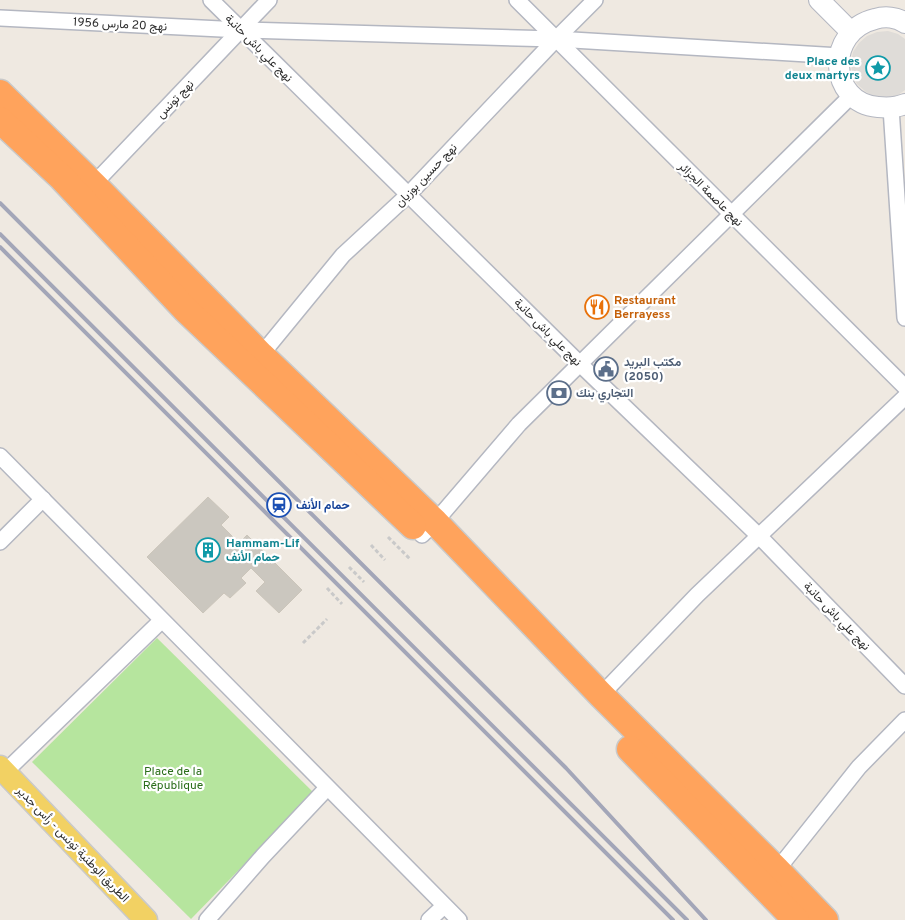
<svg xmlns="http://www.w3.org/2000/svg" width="905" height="920" viewBox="0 0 905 920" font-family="Overpass,Vazirmatn,sans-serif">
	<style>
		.green { fill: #b6e59e }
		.plaza { fill: #dfdcd8 }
		.building { fill: #cbc7bf; stroke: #cbc5ba }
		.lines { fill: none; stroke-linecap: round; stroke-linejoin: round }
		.street-casing { stroke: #b4b7c1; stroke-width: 18 }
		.secondary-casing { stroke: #b4b7c1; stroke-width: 22 }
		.primary-casing { stroke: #c9c9c9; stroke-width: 25 }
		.highway-casing { stroke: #c9c9c9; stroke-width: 29 }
		.path { stroke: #c9c9c9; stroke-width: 3; stroke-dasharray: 4 2.5; stroke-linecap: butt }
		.street { stroke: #fff; stroke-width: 15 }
		.secondary { stroke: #fff; stroke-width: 20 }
		.primary { stroke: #f2d163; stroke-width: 22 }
		.highway { stroke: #ffa35c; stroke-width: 26 }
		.rail { stroke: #a3a6b8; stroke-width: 4 }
		.labels { text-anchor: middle; stroke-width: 4.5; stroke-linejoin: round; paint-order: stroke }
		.street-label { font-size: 12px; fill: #2e2e2e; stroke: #fff }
		.culture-label { font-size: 12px; font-weight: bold; fill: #0d838f; stroke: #fff; text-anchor: end }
		.food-label { font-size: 12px; font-weight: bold; fill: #c56008; stroke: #fff; text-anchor: start }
		.service-label { font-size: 12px; font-weight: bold; fill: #4e5e75; stroke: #fff; text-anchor: start }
		.transit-label { font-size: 12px; font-weight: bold; fill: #164399; stroke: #fff; text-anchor: start }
		.park-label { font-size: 12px; fill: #2c6e1b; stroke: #fff }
	</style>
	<rect width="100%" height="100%" fill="#efe9e1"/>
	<path class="green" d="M157 638 314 793 191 919 32 762Z"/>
	<path class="plaza" d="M888 31 898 34 905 39V90L898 95 887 98 876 97 866 92 857 84 852 74 851 63 853 52 859 43 867 36 877 32Z"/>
	<path class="building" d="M208 497 229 517 221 525 239 543 247 535 302 590 279 613 256 591 265 582 251 568 241 578 246 583 230 598 224 593 203 613 147 557Z"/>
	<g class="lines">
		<g class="street-casing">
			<g id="street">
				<path d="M211 0 581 365 760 537 905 686"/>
				<path d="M517 0 905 387"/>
				<path d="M0 18 241 30 556 39 840 56"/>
				<path d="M891 108 905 318"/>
				<path d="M89 189 269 0"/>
				<path d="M261 355 343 255 409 194 556 39 595 0"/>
				<path d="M0 456 459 920"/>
				<path d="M422 535 435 522 519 424 852 95"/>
				<path d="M0 542 43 499"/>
				<path d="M601 695 697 595 905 397"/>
				<path d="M5 772 161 621"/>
				<path d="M777 870 859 767 905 720"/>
				<path d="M207 920 263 856 327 788"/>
				<path d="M429 920 444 906"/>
			</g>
		</g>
		<g class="secondary-casing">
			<g id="secondary">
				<path d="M819 0 851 32"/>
				<path d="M905 23C897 17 885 16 875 19 825 31 828 103 878 107 888 108 896 108 905 104"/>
			</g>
		</g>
		<g class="primary-casing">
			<path id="primary" d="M0 767 146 920"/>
		</g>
		<g class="highway-casing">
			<g id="highway">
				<path d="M0 93 94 185 261 355 435 522 601 695 777 870 825 920"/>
				<path d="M0 120 62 178 186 310 413 526"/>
				<path d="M630 749 796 920"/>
			</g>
		</g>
		<g class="path">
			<path d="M388 537 410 559"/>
			<path d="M371 545 385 560"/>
			<path d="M349 567 364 582"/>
			<path d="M327 588 342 604"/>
			<path d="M303 643 327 619"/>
		</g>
		<use href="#street" class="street"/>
		<use href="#secondary" class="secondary"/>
		<use href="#primary" class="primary"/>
		<use href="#highway" class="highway"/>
		<g class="rail">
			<path d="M0 203 566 768 706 920"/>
			<path d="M0 234 687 920"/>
			<path d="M0 247 673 920"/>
		</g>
	</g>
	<defs>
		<g id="sight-ring" transform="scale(1.25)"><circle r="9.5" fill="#fff" stroke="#0f9aa8" stroke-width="1.5"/><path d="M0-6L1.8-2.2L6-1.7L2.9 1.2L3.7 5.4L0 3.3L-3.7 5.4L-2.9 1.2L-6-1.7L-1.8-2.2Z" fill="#0f9aa8"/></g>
		<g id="restaurant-ring" transform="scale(1.25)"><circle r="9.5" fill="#fff" stroke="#e8710a" stroke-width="1.5"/><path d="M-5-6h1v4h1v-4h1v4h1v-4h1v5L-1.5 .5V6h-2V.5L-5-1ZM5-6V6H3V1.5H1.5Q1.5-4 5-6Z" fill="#e8710a"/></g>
		<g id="civic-ring" transform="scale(1.25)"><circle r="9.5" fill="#fff" stroke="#5c6f8a" stroke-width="1.5"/><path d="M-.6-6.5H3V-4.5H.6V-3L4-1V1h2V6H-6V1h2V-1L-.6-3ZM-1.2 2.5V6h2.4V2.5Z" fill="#5c6f8a"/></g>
		<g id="bank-ring" transform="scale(1.25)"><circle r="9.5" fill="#fff" stroke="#5c6f8a" stroke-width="1.5"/><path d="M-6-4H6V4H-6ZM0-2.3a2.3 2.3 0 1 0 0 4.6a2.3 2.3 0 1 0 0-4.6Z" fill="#5c6f8a"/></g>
		<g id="station-ring" transform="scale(1.25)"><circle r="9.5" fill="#fff" stroke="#1a4fb4" stroke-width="1.5"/><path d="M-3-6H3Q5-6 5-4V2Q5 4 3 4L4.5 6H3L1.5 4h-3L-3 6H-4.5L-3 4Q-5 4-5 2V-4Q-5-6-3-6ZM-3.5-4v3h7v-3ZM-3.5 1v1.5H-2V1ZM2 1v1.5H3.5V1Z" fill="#1a4fb4"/></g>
		<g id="building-ring" transform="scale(1.25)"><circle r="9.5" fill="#fff" stroke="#0f9aa8" stroke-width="1.5"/><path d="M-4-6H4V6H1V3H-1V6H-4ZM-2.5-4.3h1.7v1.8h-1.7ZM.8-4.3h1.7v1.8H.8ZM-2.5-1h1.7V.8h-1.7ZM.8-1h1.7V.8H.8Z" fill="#0f9aa8"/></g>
	</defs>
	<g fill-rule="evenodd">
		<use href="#sight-ring" x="878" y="68"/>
		<use href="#restaurant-ring" x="597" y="307"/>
		<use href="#civic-ring" x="606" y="369"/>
		<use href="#bank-ring" x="559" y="393"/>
		<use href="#station-ring" x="279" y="505"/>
		<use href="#building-ring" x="208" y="550"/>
	</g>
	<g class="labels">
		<g class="street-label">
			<text transform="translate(120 24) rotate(3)" y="4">نهج 20 مارس 1956</text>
			<text transform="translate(259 48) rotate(45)" y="4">نهج علي باش حانبة</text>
			<text transform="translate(175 99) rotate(-46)" y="4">نهج تونس</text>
			<text transform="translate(426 175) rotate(-46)" y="4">نهج حسين بوزيان</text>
			<text transform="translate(711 194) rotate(45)" y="4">نهج عاصمة الجزائر</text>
			<text transform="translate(548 332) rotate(45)" y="4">نهج علي باش حانبة</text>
			<text transform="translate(837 616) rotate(46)" y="4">نهج علي باش حانبة</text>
			<text transform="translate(73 844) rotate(46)" y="4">الطريق الوطنية تونس - رأس جدير</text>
		</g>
		<g class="culture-label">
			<text x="860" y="65">Place des<tspan x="860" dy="14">deux martyrs</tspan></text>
			<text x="226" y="547" text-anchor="start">Hammam-Lif<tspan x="226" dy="14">حمام الأنف</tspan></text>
		</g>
		<g class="food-label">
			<text x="614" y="304">Restaurant<tspan x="614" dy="14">Berrayess</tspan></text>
		</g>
		<g class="service-label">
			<text x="624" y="366">مكتب البريد<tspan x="624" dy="14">(2050)</tspan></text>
			<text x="576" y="397">التجاري بنك</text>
		</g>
		<g class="transit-label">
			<text x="296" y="509">حمام الأنف</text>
		</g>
		<g class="park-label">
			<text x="173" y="775">Place de la<tspan x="173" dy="14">République</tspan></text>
		</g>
	</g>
</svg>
